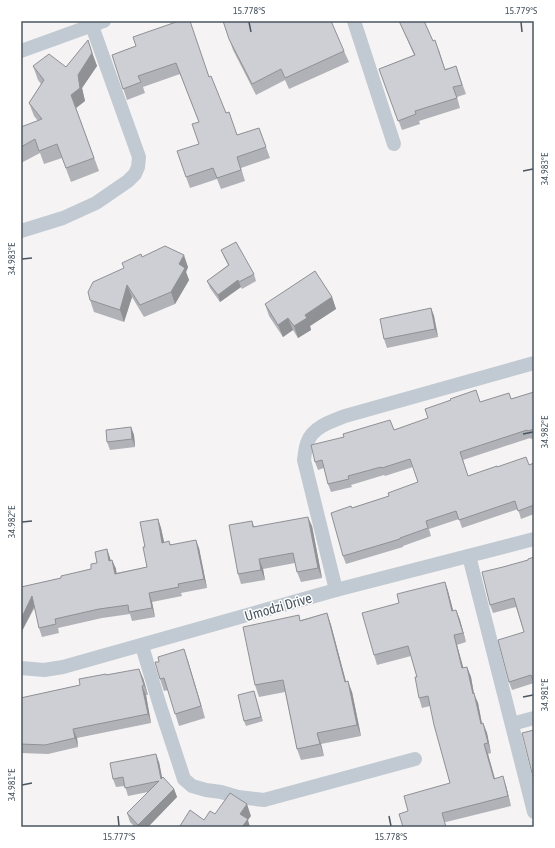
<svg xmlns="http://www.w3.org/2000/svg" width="555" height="848" viewBox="0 0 555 848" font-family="'Asap Condensed',sans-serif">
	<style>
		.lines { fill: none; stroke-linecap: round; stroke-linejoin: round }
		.minor { stroke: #c1cad2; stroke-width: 14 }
		.wall { fill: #b0b2b7 }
		.shaded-wall { fill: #909195 }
		.building { fill: #cdcfd5; stroke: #909195 }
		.ticks { fill: none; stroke: #4a5661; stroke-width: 1.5 }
		.labels { text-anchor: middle; stroke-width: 3; stroke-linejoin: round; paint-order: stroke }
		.street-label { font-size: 14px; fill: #4a5661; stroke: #fff }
		.neatline { fill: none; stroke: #4a5661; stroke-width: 1.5 }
		.ticks-label { font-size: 10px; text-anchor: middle; fill: #4a5661 }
	</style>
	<rect width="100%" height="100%" fill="#f5f3f3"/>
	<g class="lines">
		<g class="minor">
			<path d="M354 21 394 144"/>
			<path d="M21 51 104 21"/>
			<path d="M21 231 63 218 96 203 128 181 135 174 138 167 139 157 92 26"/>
			<path d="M469 556 534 812"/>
			<path d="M336 590 304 460C305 454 305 447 308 441 313 427 332 421 345 416L534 363"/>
			<path d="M142 646 160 706 184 779 192 786 206 790 221 792 238 797 264 800 415 759"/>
			<path d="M21 668 44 670 63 667 336 590 534 539"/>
			<path d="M512 724 534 718"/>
		</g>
	</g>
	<g class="wall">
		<path d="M223 21 344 51 349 62 289 89 285 80 256 95 233 50Z"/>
		<path d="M399 21H424L433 41 439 50 445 69 456 66 466 94 457 97 460 108 419 121 420 124 402 130 379 69 414 55Z"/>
		<path d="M88 40 97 66 82 88 85 101 76 108 99 171 71 182 62 158 44 164 40 153 21 163V127L38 121 34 116 29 103 41 84 38 80 33 66 66 67Z"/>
		<path d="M136 46 209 76 226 113 237 135 259 128 270 158 241 168 245 181 221 189 217 179 190 188 186 177 199 144V122L180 74 143 87 145 93 127 100 112 55Z"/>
		<path d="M221 250 254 274 256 281 242 289 241 287 220 302 210 288 207 281 228 265 224 257Z"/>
		<path d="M142 257 188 267 186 272 189 280 175 304 144 317 132 297 124 322 94 312 90 300 124 268Z"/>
		<path d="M332 297 336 309 310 326 311 330 298 338 293 330 283 337 269 316 265 304Z"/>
		<path d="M431 308 434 316 438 337 387 348 384 339Z"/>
		<path d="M534 392V438L531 439 530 438 463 460 468 476 497 467 529 465 534 463V514L521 519 518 509 462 528 459 519 429 529 431 536 403 546V547L346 564 343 556 352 508 389 496 418 482 413 467 385 476 384 475 351 485 352 487 331 492 328 484 324 468 318 470 315 462 344 437 394 430 480 402 511 399Z"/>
		<path d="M131 427 134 435 135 447 110 450 107 442Z"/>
		<path d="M158 519 161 528 164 542 170 544 199 548 207 588 181 593 182 596 152 602 155 617 132 621 130 614 102 618 58 628 59 633 42 637 39 628 35 607 22 631H21V587L61 578 91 569 97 563 107 549 111 561 112 560 116 569V573L147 567 145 547Z"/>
		<path d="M252 521 254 526H312L322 578 301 582 297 572 295 563 263 569 265 580 241 584 238 574Z"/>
		<path d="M534 557V683L512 690 509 682 524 632 516 607 493 613 490 605 503 567 528 560Z"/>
		<path d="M445 582 448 591 453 611 456 610 460 620 466 642 457 645 463 668 467 667 471 677 474 694 478 703 482 724 483 723 487 733 491 753 488 754 495 778 506 786 511 806 446 822 408 811 450 783 430 706 422 708 419 698 417 677 411 656 377 665 374 655 399 603Z"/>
		<path d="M327 613 331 625 346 682 352 692 361 736 321 744 324 756 301 760 297 749 285 692 259 697 255 685 301 620Z"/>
		<path d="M188 661 205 718 179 726 168 690 164 691 160 679Z"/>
		<path d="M106 675 143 678 148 695H146L151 723 77 738 78 747 48 754 21 753V698L25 697 80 685Z"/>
		<path d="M255 695 263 721 246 726 244 721Z"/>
		<path d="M159 762 162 778 174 789 177 797 148 827H135L130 822 127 813 148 792 128 796 125 786 116 787 113 779Z"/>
	</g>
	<g class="shaded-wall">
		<path d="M92 53 97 66 82 88 85 101 76 108 71 95 78 75Z"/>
		<path d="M184 255 188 267 186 272 189 280 175 304 171 292 179 264Z"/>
		<path d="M238 280 241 287 220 302 218 295Z"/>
		<path d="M127 285 132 297 124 322 120 310Z"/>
		<path d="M332 297 336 309 310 326 311 330 298 338 294 326 305 315Z"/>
		<path d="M431 308 434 316 438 337 435 329Z"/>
		<path d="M288 318 293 330 283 337 278 325Z"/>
		<path d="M131 427 134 435 135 447 132 439Z"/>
		<path d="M308 517 312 526 322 578 318 568Z"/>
		<path d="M158 519 161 528 166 551 162 543Z"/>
		<path d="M196 540 199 548 207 588 204 579Z"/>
		<path d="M107 549 110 558 112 570 109 561Z"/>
		<path d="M259 559 263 569 265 580 261 570Z"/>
		<path d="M112 560 116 569 118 582 115 574Z"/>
		<path d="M445 582 448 591 456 621 452 611Z"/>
		<path d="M149 593 152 602 155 617 152 608Z"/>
		<path d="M32 596 35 605 22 631 21 628V619Z"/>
		<path d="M456 610 460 620 466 642 463 633Z"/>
		<path d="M327 613 331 625 349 693 345 682Z"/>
		<path d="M454 635 457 645 466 677 462 668Z"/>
		<path d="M184 649 188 661 205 718 201 706Z"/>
		<path d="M467 667 471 677 474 694 478 703 484 734 481 724 473 694Z"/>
		<path d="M139 669 143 678 148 695 144 685Z"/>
		<path d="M348 681 352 692 361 736 357 725Z"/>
		<path d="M142 686 146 695 151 723 148 714Z"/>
		<path d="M483 723 487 733 491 753 488 743Z"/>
		<path d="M73 729 77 738 78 747 75 738Z"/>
		<path d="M317 733 321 744 324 756 320 744Z"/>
		<path d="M484 744 488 754 497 788 494 779Z"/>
		<path d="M156 754 159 762 164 787 161 779Z"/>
		<path d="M503 776 506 786 511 806 508 796Z"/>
		<path d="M174 789 177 797 148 827H139L138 825Z"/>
		<path d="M247 804 251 816 248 820 250 827H242L240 814Z"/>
	</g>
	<g class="building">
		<path d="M179 21H190L209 77 211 76 226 113 229 112 237 135 259 128 266 147 237 157 241 170 217 178 213 168 186 177 177 151 199 144 192 124 199 122 176 63 138 76 141 82 123 89 112 55 136 46 133 37Z"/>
		<path d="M223 21H331L344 51 285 78 281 69 252 84 229 39Z"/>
		<path d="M399 21H424L433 41 435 40 445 70 456 66 462 85 453 87 457 98 415 111 416 114 398 121 379 69 415 55Z"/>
		<path d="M88 40 92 53 78 75 80 88 71 95 94 158 66 168 57 144 39 151 35 139 21 147V127L42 119 29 103 44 80 33 66 49 54 66 67Z"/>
		<path d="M236 242 254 274 239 282 238 280 218 295 207 281 229 265 221 250Z"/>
		<path d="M165 246 184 255 179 264 185 268 171 292 140 305 127 285 120 310 90 300 88 292 93 282 124 268 122 263 141 254 142 257Z"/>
		<path d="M315 271 332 297 305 315 307 318 294 326 288 318 278 325 265 304Z"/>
		<path d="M431 308 435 329 384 339 380 319Z"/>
		<path d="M476 390 480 402 509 393 511 399 534 392V429L528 431 527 430 460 452 468 476 497 466V467L526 457 529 465 534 463V505L518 511 515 501 459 520 456 511 426 521 428 528 400 538V539L343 556 331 513 351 506 352 508 389 496 388 493 418 482 410 459 382 468 381 467 348 476 349 479 328 484 322 460 315 462 311 445 344 437 343 434 363 428 390 420 394 430 428 418 425 409 451 400 450 399Z"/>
		<path d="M131 427 132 439 107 442 106 430Z"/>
		<path d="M308 517 318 568 297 572 293 553 259 559 261 570 238 574 229 525 252 521 253 527Z"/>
		<path d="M158 519 162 543 169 541 170 545 196 540 204 579 178 584 179 587 149 593 152 608 129 612 128 605 99 609 55 619 56 624 39 628 32 596 21 619V587L61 578V576L91 569V564L97 563 95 552 107 549 109 561 112 560 115 574 147 567 143 547H145L140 522Z"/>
		<path d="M534 557V680H533L531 675 509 682 498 640 524 632 514 598 490 605 482 572 503 567 528 560V559Z"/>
		<path d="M445 582 452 611 456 610 463 633 454 635 462 668 467 667 473 694 474 693 481 724 483 723 488 743 484 744 494 779 503 776 508 796 442 813 446 827H403L399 814 408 811 404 796 450 783 434 725 428 696 419 698 415 677H417L408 646 374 655 362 613 399 603 397 594Z"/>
		<path d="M327 613 345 682 348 681 357 725 317 733 320 744 297 749 283 680 255 685 243 627 299 615 300 621Z"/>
		<path d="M184 649 201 706 175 714 164 678 160 679 155 662H159L158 657Z"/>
		<path d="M139 669 144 685 142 686 148 714 73 729 75 738 45 745 21 744V698L25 697 80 685 79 679 106 674V675Z"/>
		<path d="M254 691 261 717 244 721 238 695Z"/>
		<path d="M534 730V781L522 733Z"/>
		<path d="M156 754 161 779 163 777 174 789 138 825 127 813 159 781 125 788 123 777 113 779 110 763Z"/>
		<path d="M230 793 247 804 240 814 248 819 242 827H182L180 826 190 810 204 820 210 811 215 814Z"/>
	</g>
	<path class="ticks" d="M249 22 251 32M521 22 522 32M523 171 533 169M22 259 32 258M523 434 533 432M22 522 32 521M523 697 533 695M22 785 32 783M118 816 119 826M389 816 391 826"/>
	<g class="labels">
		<g class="street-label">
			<text transform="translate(278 607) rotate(-16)" y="5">Umodzi Drive</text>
		</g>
	</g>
	<rect width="555" height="848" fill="none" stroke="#ffffff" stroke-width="44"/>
	<rect x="22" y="22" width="511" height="804" class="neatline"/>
	<g class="ticks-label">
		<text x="249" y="14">15.778°S</text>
		<text x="521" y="14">15.779°S</text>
		<text transform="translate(544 169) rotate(-90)" y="4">34.983°E</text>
		<text transform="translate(11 259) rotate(-90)" y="4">34.983°E</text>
		<text transform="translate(544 432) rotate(-90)" y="4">34.982°E</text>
		<text transform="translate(11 522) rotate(-90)" y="4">34.982°E</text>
		<text transform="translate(544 695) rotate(-90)" y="4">34.981°E</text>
		<text transform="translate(11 785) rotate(-90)" y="4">34.981°E</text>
		<text x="119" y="840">15.777°S</text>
		<text x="391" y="840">15.778°S</text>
	</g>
</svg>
